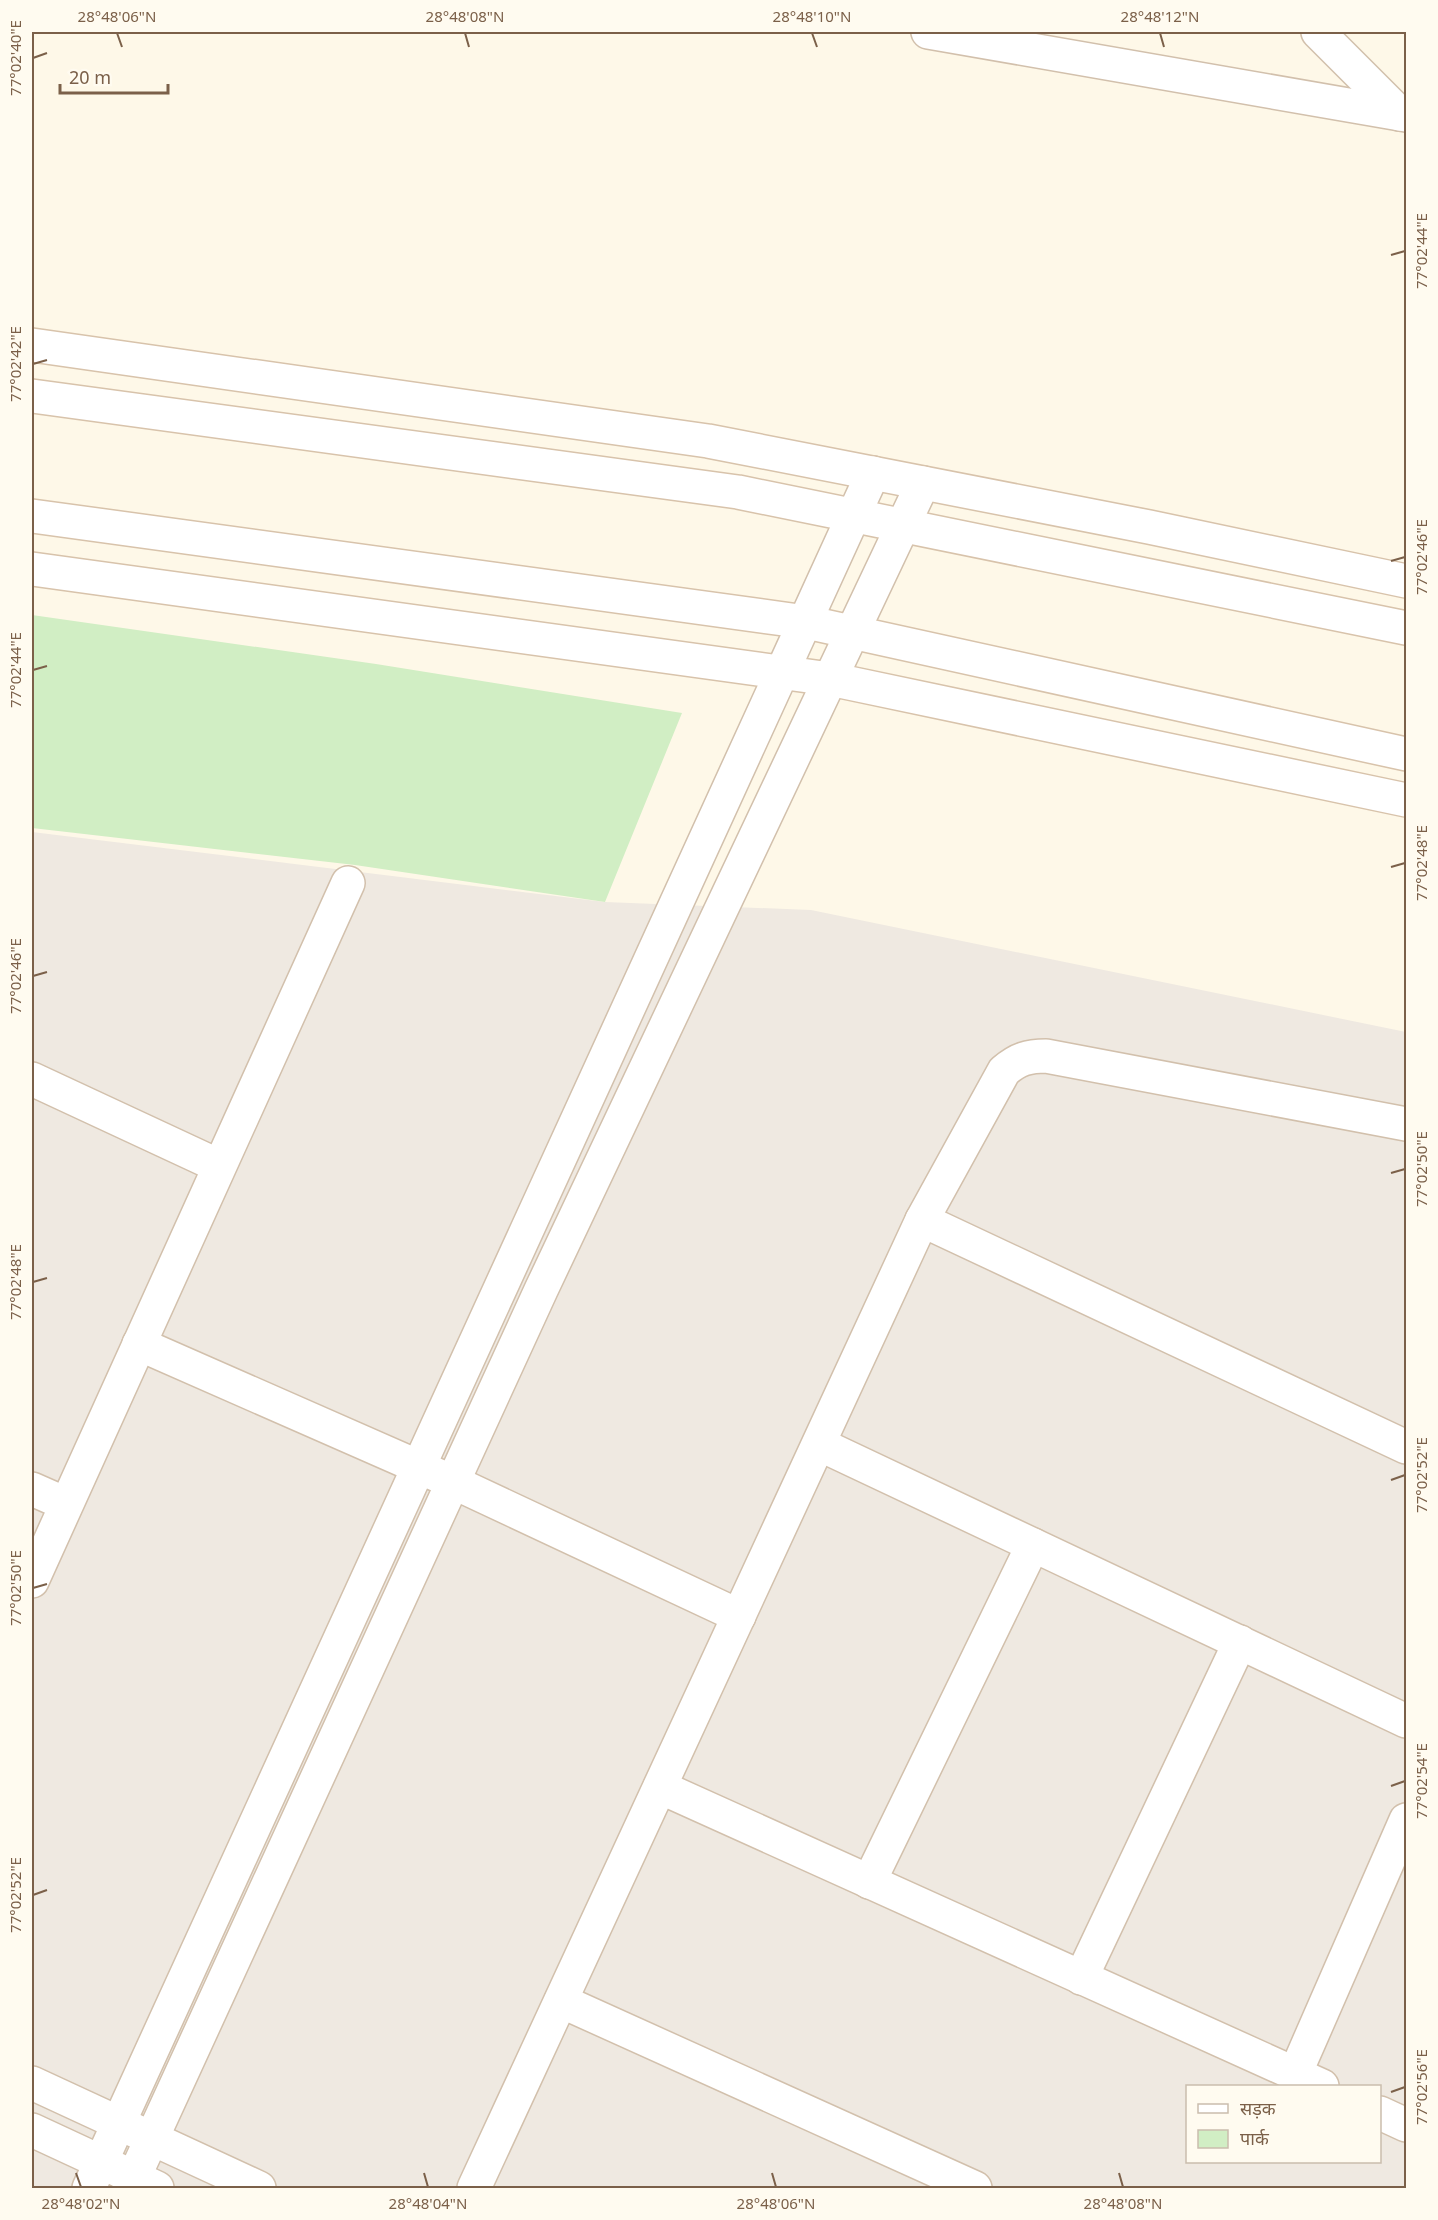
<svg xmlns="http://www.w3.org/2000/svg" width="1438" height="2220" viewBox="0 0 1438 2220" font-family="'Noto Sans','Noto Sans Devanagari',sans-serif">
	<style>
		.industrial { fill: #efe9e1; fill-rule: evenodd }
		.green { fill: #d1eec4 }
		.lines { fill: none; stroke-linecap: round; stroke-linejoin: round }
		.street-casing { stroke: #d2c0ac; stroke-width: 36 }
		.secondary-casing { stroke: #d8c3ab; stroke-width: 36 }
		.street { stroke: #fff; stroke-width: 33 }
		.secondary { stroke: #fff; stroke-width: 33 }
		.ticks { fill: none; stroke: #7b6049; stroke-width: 2 }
		.neatline { fill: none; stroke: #7b6049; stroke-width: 2 }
		.ticks-label { font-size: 15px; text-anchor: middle; fill: #7b6049 }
	</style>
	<rect width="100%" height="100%" fill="#fef8e8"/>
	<path class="industrial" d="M32 832 605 902 811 910 1406 1032V2188H32ZM1188 2086H1380V2162H1188Z"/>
	<path class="green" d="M32 615 376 664 682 713 605 902 355 865 32 828Z"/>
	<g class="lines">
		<g class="street-casing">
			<g id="street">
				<path d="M928 32 1406 115"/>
				<path d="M1318 32 1400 114"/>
				<path d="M32 1079 219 1166"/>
				<path d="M922 1220 1406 1447"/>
				<path d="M139 1344 453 1482 739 1616"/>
				<path d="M819 1444 1406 1721"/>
				<path d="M32 1489 66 1504"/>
				<path d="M32 1581 348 883"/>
				<path d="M660 1787 1322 2086"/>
				<path d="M869 1882 1033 1545"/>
				<path d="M1081 1978 1240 1642"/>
				<path d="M561 2001 975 2188"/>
				<path d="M1295 2074 1406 1820"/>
				<path d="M32 2083 259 2188"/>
				<path d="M1380 2113 1406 2125"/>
				<path d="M32 2130 157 2188"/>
				<path d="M89 2188 873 473"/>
				<path d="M129 2188 541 1290 923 483"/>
				<path d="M474 2188 922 1220 1004 1071C1018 1059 1028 1056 1046 1056L1406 1124"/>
			</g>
		</g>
		<g class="secondary-casing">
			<g id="secondary">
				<path d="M32 345 708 441 1149 527 1406 581"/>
				<path d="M32 396 738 492 1406 628"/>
				<path d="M32 516 806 622 1406 754"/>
				<path d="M32 569 830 679 1406 800"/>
			</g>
		</g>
		<use href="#street" class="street"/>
		<use href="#secondary" class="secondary"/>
	</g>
	<path class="ticks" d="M117 33 122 47M465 33 469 47M812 33 817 47M1160 33 1164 47M33 58 47 53M1391 255 1405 251M33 364 47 360M1391 561 1405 557M33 670 47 666M1391 867 1405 863M33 976 47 972M1391 1173 1405 1169M33 1282 47 1278M1391 1480 1405 1475M33 1588 47 1584M1391 1786 1405 1781M33 1895 47 1890M1391 2092 1405 2087M76 2173 81 2187M424 2173 428 2187M772 2173 776 2187M1119 2173 1123 2187"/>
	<rect width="1438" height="2220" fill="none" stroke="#fffbf0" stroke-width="66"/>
	<rect x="1186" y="2085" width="195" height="78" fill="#fffbf0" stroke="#cabdad" stroke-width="1.5"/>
	<rect x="1198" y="2104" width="30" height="9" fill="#ffffff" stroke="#cabdad" stroke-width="1.5"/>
	<text x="1240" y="2115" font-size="18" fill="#7b6049">सड़क</text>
	<rect x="1198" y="2130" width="30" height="18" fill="#d1eec4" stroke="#cabdad" stroke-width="1.5"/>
	<text x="1240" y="2145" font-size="18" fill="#7b6049">पार्क</text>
	<path d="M60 84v9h108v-9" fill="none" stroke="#7b6049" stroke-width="3"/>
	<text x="69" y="84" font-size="18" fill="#7b6049" stroke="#fffbf0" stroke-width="4.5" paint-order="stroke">20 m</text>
	<rect x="33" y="33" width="1372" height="2154" class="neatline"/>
	<g class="ticks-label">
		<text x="117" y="22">28°48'06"N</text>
		<text x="465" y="22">28°48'08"N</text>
		<text x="812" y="22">28°48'10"N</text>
		<text x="1160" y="22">28°48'12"N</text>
		<text transform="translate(16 58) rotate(-90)" y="5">77°02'40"E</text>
		<text transform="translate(1422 251) rotate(-90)" y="5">77°02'44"E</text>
		<text transform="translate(16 364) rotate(-90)" y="5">77°02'42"E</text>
		<text transform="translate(1422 557) rotate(-90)" y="5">77°02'46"E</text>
		<text transform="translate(16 670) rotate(-90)" y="5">77°02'44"E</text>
		<text transform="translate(1422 863) rotate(-90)" y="5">77°02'48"E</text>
		<text transform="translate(16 976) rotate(-90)" y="5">77°02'46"E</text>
		<text transform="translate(1422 1169) rotate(-90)" y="5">77°02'50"E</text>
		<text transform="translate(16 1282) rotate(-90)" y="5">77°02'48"E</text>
		<text transform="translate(1422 1475) rotate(-90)" y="5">77°02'52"E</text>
		<text transform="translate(16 1588) rotate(-90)" y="5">77°02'50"E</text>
		<text transform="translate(1422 1781) rotate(-90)" y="5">77°02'54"E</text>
		<text transform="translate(16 1895) rotate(-90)" y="5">77°02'52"E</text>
		<text transform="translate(1422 2087) rotate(-90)" y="5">77°02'56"E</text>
		<text x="81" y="2209">28°48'02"N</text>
		<text x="428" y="2209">28°48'04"N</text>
		<text x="776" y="2209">28°48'06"N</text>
		<text x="1123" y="2209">28°48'08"N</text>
	</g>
</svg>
